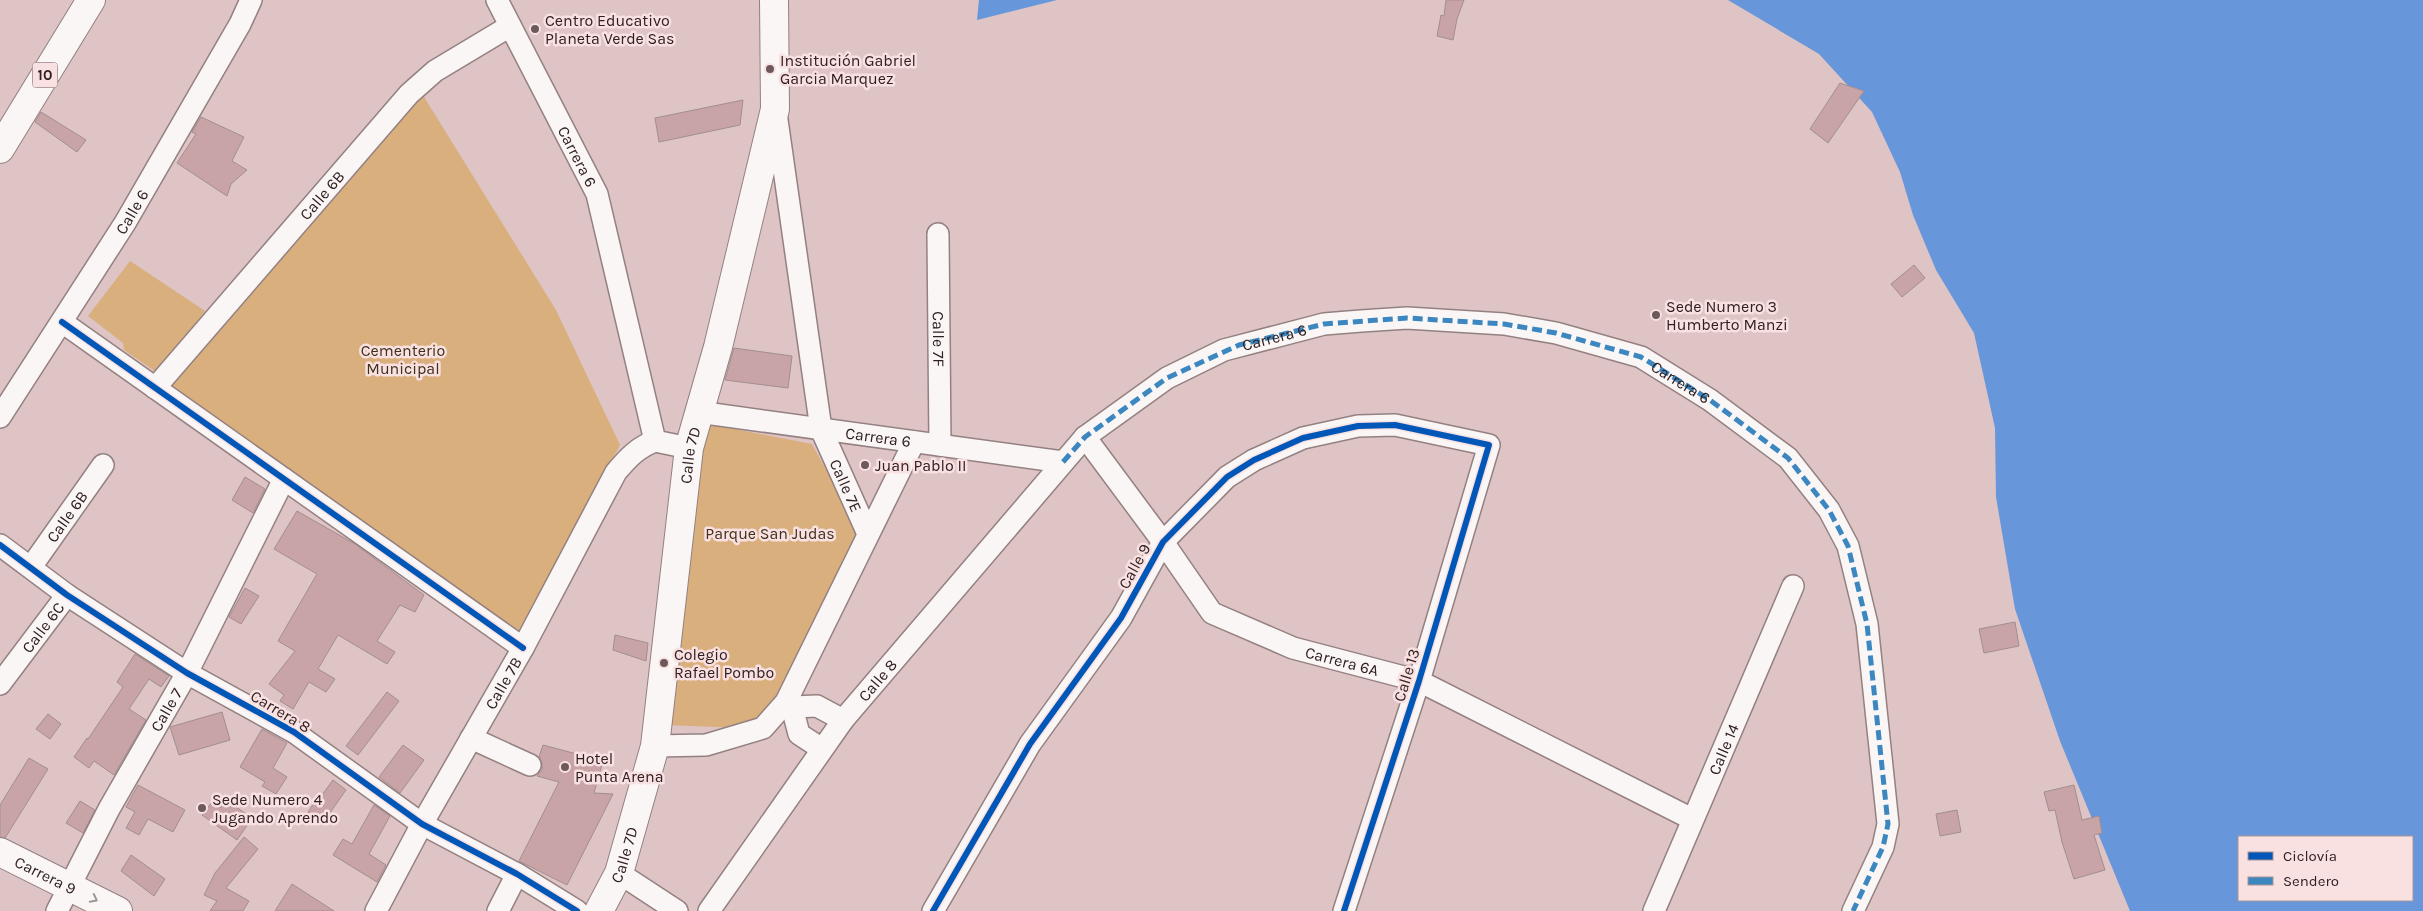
<svg xmlns="http://www.w3.org/2000/svg" width="2423" height="911" viewBox="0 0 2423 911" font-family="Karla,sans-serif">
	<style>
		.green { fill: #daaf7e }
		.water { fill: #6796db; fill-rule: evenodd }
		.building { fill: #c9a4a7; stroke: #a28e8f }
		.lines { fill: none; stroke-linecap: round; stroke-linejoin: round }
		.minor-casing { stroke: #948081; stroke-width: 24 }
		.major-casing { stroke: #948081; stroke-width: 30 }
		.minor { stroke: #faf6f6; stroke-width: 21 }
		.major { stroke: #faf6f6; stroke-width: 28 }
		.quiet { stroke: #3c87c0; stroke-width: 5; stroke-dasharray: 10 5; stroke-linecap: butt }
		.cycleway-casing { stroke: #f9e1e1; stroke-width: 9 }
		.cycleway { stroke: #0057b8; stroke-width: 6 }
		.oneway { stroke: #a09696 }
		.poi-dot { fill: #6e595a; stroke: #f9e1e1; stroke-width: 2 }
		.labels { text-anchor: middle; stroke-width: 5; stroke-linejoin: round; paint-order: stroke }
		.shield { fill: #f9e1e1; stroke: #6d5a5b; stroke-width: 1 }
		.shield-label { font-size: 15px; font-weight: bold; fill: #312021 }
		.poi-label { font-size: 16px; fill: #312021; stroke: #f9e1e1; text-anchor: start }
		.street-label { font-size: 16px; fill: #312021; stroke: #f9e1e1 }
		.park-label { font-size: 16px; fill: #3f301b; stroke: #f9e1e1 }
	</style>
	<rect width="100%" height="100%" fill="#dec4c5"/>
	<g class="green">
		<path d="M421 92 556 310 620 445 518 634 167 387Z"/>
		<path d="M130 261 205 311 159 374 124 350 123 343 88 316Z"/>
		<path d="M704 423 812 444 859 530 791 675 759 722 742 728 665 725Z"/>
	</g>
	<g class="water">
		<path d="M979 0H1057L977 20Z"/>
		<path d="M1728 0H2423V911H2130L2060 741 2015 609 1996 497 1995 428 1974 333 1936 270 1913 215 1900 172 1872 112 1819 54ZM2239 837H2412V900H2239Z"/>
	</g>
	<g class="building">
		<path d="M1446 0H1464L1457 19 1453 40 1437 36 1441 15 1444 16Z"/>
		<path d="M1840 83 1864 91 1828 143 1810 129Z"/>
		<path d="M743 100 740 125 659 142 655 118Z"/>
		<path d="M41 112 86 140 77 152 35 122Z"/>
		<path d="M201 117 244 137 232 161 247 170 231 184 227 196 177 163 196 134 192 132Z"/>
		<path d="M1914 265 1925 278 1902 297 1891 284Z"/>
		<path d="M734 348 792 356 788 388 725 380Z"/>
		<path d="M245 477 265 489 253 513 232 500Z"/>
		<path d="M297 511 355 544 424 595 415 612 400 605 377 641 395 652 387 664 338 635 318 669 335 679 326 692 309 682 293 709 280 701 284 695 269 684 295 651 278 641 317 574 274 549Z"/>
		<path d="M245 588 259 596 241 624 229 617Z"/>
		<path d="M2015 622 2019 646 1984 653 1979 629Z"/>
		<path d="M615 635 648 643 646 661 613 650Z"/>
		<path d="M135 654 169 676 161 687 149 679 129 709 146 720 114 775 94 761 89 768 74 757 87 738 88 739 123 687 117 682Z"/>
		<path d="M387 692 399 701 358 755 346 746Z"/>
		<path d="M222 712 230 740 179 755 170 727Z"/>
		<path d="M48 714 61 724 50 739 36 729Z"/>
		<path d="M262 729 287 743 273 768 287 777 276 794 262 786 265 782 240 767Z"/>
		<path d="M403 745 424 760 400 793 379 777Z"/>
		<path d="M543 745 603 761 594 793 613 794 567 885 519 861 559 782 537 776 542 770V763L539 757Z"/>
		<path d="M29 758 48 769 5 838 0 837V805Z"/>
		<path d="M333 780 346 790 322 824 307 814 317 798 319 799Z"/>
		<path d="M138 785 185 810 173 832 148 819 139 835 126 828 135 812 126 807Z"/>
		<path d="M2074 785 2082 820 2099 816 2102 833 2094 835 2105 870 2074 879 2062 842 2055 810 2049 811 2044 792Z"/>
		<path d="M226 800 249 816 245 822 248 824 237 840 202 815 212 802 220 808Z"/>
		<path d="M80 801 95 810 83 833 66 823Z"/>
		<path d="M374 805 390 816 369 854 386 865 377 882 333 855 343 839 352 844Z"/>
		<path d="M1957 810 1961 832 1940 836 1936 814Z"/>
		<path d="M244 837 258 849 226 888 249 901 243 911H210L217 901 204 895 215 873Z"/>
		<path d="M131 855 165 879 154 896 121 871Z"/>
		<path d="M292 884 334 911H275Z"/>
	</g>
	<g class="lines">
		<g class="minor-casing">
			<g id="minor">
				<path id="s1" d="M497 0 597 194 655 441"/>
				<path id="s2" d="M777 120 821 429 868 534"/>
				<path id="s3" d="M938 234 940 445"/>
				<path d="M62 322 523 648"/>
				<path id="s4" d="M155 388 409 94 435 71 510 26"/>
				<path id="s5" d="M698 412 1063 462"/>
				<path id="s6" d="M0 417 125 223 240 24 251 0"/>
				<path id="s7" d="M1085 437 1163 542 1212 613 1293 648 1419 681 1692 819"/>
				<path d="M655 441 689 448"/>
				<path d="M0 545 67 595 187 673 294 732 422 824 517 874 577 911"/>
				<path id="s8" d="M31 567 103 465"/>
				<path id="s9" d="M0 684 67 595"/>
				<path d="M786 702 792 707 799 734 822 749"/>
				<path d="M792 707 817 706 843 720"/>
				<path d="M471 738 530 765"/>
				<path d="M655 746 706 745 763 728 786 702 914 442"/>
				<path d="M619 873 677 911"/>
				<path id="s10" d="M57 911 109 809 187 673 284 479"/>
				<path id="s11" d="M376 911 422 824 523 648 616 472C628 458 638 447 655 441"/>
				<path d="M498 911 517 874"/>
				<path id="s12" d="M709 911 843 720 1085 437 1167 378 1224 350 1324 324 1361 321 1407 318 1504 324 1556 333 1641 357 1710 400 1788 458 1829 510 1848 546 1867 624 1888 824 1883 847 1853 911"/>
				<path d="M933 911 1030 744 1121 618 1163 542 1227 477 1254 460 1303 438 1358 426 1395 425 1489 445 1419 681 1344 911"/>
				<path id="s13" d="M1654 911 1793 586"/>
			</g>
		</g>
		<g class="major-casing">
			<g id="major">
				<path d="M0 149 91 0"/>
				<path id="s14" d="M0 852 118 911"/>
				<path id="s15" d="M599 911 619 873 655 746 689 448 718 347 775 109 774 0"/>
			</g>
		</g>
		<use href="#minor" class="minor"/>
		<use href="#major" class="major"/>
		<path class="quiet" d="M1063 462 1085 437 1167 378 1239 345 1324 324 1407 318 1504 324 1556 333 1641 357 1710 400 1788 458 1829 510 1848 546 1867 624 1888 824 1883 847 1853 911"/>
		<g class="cycleway-casing">
			<g id="cycleway">
				<path d="M62 322 523 648"/>
				<path d="M0 545 67 595 187 673 294 732 422 824 517 874 577 911"/>
				<path d="M933 911 1030 744 1121 618 1163 542 1227 477 1254 460 1303 438 1358 426 1395 425 1489 445 1419 681 1344 911"/>
			</g>
		</g>
		<use href="#cycleway" class="cycleway"/>
	</g>
	<defs><path id="oneway-chevron" d="M-2-3.5L2.5 0L-2 3.5" fill="none" stroke-width="1.6" stroke-linecap="round" stroke-linejoin="round" transform="scale(1.25)"/></defs>
	<use class="oneway" href="#oneway-chevron" transform="translate(94 899) rotate(27)"/>
	<g class="poi-dot">
		<circle cx="535" cy="29" r="5"/>
		<circle cx="770" cy="69" r="5"/>
		<circle cx="1656" cy="315" r="5"/>
		<circle cx="865" cy="465" r="5"/>
		<circle cx="664" cy="663" r="5"/>
		<circle cx="565" cy="767" r="5"/>
		<circle cx="202" cy="808" r="5"/>
	</g>
	<g class="labels">
		<rect class="shield" x="32.5" y="62.5" width="25" height="25" rx="4"/>
		<g class="shield-label">
			<text x="45" y="80">10</text>
		</g>
		<g class="poi-label">
			<text x="545" y="26">Centro Educativo<tspan x="545" dy="18">Planeta Verde Sas</tspan></text>
			<text x="780" y="66">Institución Gabriel<tspan x="780" dy="18">Garcia Marquez</tspan></text>
			<text x="1666" y="312">Sede Numero 3<tspan x="1666" dy="18">Humberto Manzi</tspan></text>
			<text x="875" y="471">Juan Pablo II</text>
			<text x="674" y="660">Colegio<tspan x="674" dy="18">Rafael Pombo</tspan></text>
			<text x="575" y="764">Hotel<tspan x="575" dy="18">Punta Arena</tspan></text>
			<text x="212" y="805">Sede Numero 4<tspan x="212" dy="18">Jugando Aprendo</tspan></text>
		</g>
		<g class="street-label">
			<text dy="6" stroke="none"><textPath href="#s1" startOffset="176">Carrera 6</textPath></text>
			<text dy="6" stroke="none"><textPath href="#s4" startOffset="255">Calle 6B</textPath></text>
			<text dy="6" stroke="none"><textPath href="#s6" startOffset="244">Calle 6</textPath></text>
			<text dy="6" stroke="none"><textPath href="#s12" startOffset="822">Carrera 6</textPath></text>
			<text dy="6" stroke="none"><textPath href="#s3" startOffset="105">Calle 7F</textPath></text>
			<text dy="6" stroke="none"><textPath href="#s12" startOffset="1242">Carrera 6</textPath></text>
			<text dy="6" stroke="none"><textPath href="#s5" startOffset="182">Carrera 6</textPath></text>
			<text dy="6" stroke="none"><textPath href="#s15" startOffset="468">Calle 7D</textPath></text>
			<text dy="6" stroke="none"><textPath href="#s2" startOffset="374">Calle 7E</textPath></text>
			<text dy="6" stroke="none"><textPath href="#s8" startOffset="62">Calle 6B</textPath></text>
			<text transform="translate(1134 566) rotate(-61)" y="6">Calle 9</text>
			<text dy="6" stroke="none"><textPath href="#s9" startOffset="71">Calle 6C</textPath></text>
			<text dy="6" stroke="none"><textPath href="#s7" startOffset="356">Carrera 6A</textPath></text>
			<text transform="translate(1406 675) rotate(-73)" y="6">Calle 13</text>
			<text dy="6" stroke="none"><textPath href="#s12" startOffset="286">Calle 8</textPath></text>
			<text dy="6" stroke="none"><textPath href="#s11" startOffset="261">Calle 7B</textPath></text>
			<text dy="6" stroke="none"><textPath href="#s10" startOffset="229">Calle 7</textPath></text>
			<text transform="translate(281 711) rotate(31)" y="6">Carrera 8</text>
			<text dy="6" stroke="none"><textPath href="#s13" startOffset="176">Calle 14</textPath></text>
			<text dy="6" stroke="none"><textPath href="#s15" startOffset="62">Calle 7D</textPath></text>
			<text dy="6" stroke="none"><textPath href="#s14" startOffset="51">Carrera 9</textPath></text>
		</g>
		<g class="park-label">
			<text x="403" y="356">Cementerio<tspan x="403" dy="18">Municipal</tspan></text>
			<text x="770" y="539">Parque San Judas</text>
		</g>
	</g>
	<rect x="2238" y="836" width="175" height="65" fill="#f9e1e1" stroke="#a99494"/>
	<rect x="2248" y="852" width="25" height="8" fill="#0057b8" stroke="#a99494"/>
	<text x="2283" y="861" font-size="15" fill="#312021">Ciclovía</text>
	<rect x="2248" y="877" width="25" height="8" fill="#3c87c0" stroke="#a99494"/>
	<text x="2283" y="886" font-size="15" fill="#312021">Sendero</text>
</svg>
